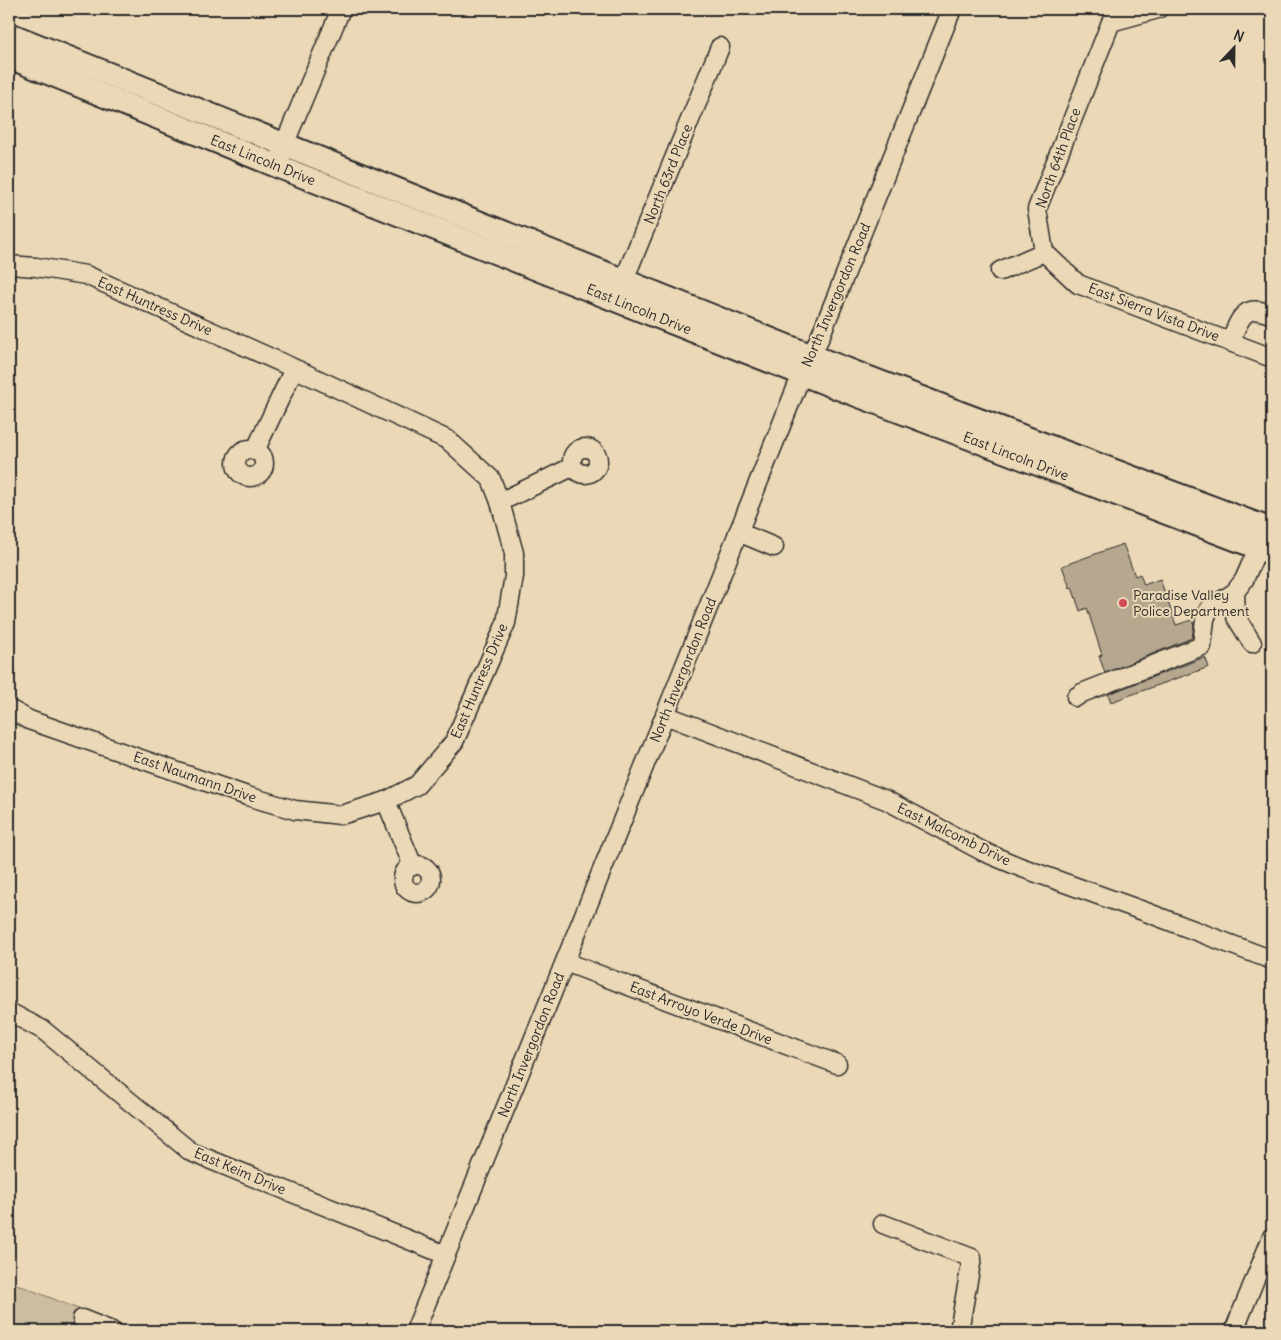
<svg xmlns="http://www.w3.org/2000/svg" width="1281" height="1340" viewBox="0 0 1281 1340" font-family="Delius,sans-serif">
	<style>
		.green { fill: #ccbca0; stroke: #7c7466 }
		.building { fill: #b6a78f; stroke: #2b2b2b }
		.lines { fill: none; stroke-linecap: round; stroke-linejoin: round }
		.minor-casing { stroke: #2b2b2b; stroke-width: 21 }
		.major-casing { stroke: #2b2b2b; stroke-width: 26 }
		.minor { stroke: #ebd8b6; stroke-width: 18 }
		.major { stroke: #ebd8b6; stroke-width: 22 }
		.poi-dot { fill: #d1495b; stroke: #ebd8b6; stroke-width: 2 }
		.labels { text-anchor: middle; stroke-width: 4; stroke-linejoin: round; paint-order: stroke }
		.street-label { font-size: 14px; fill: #2b2b2b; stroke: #ebd8b6 }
		.poi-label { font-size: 14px; fill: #2b2b2b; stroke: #ebd8b6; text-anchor: start }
	</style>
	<rect width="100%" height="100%" fill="#ebd8b6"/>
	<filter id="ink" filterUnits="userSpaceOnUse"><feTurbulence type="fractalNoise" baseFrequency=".02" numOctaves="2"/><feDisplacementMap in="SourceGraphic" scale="10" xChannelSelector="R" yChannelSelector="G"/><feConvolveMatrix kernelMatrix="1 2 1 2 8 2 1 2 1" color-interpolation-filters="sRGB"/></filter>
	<g filter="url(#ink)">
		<path class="green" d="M9 1281 133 1331H9Z"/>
		<g class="building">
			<path d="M1123 544 1135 576 1140 574 1144 585 1160 579 1176 625 1192 620 1194 625 1192 638 1105 673 1099 656 1102 655 1087 608 1080 611 1072 587 1070 588 1062 566Z"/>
			<path d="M1205 657 1209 667 1111 702 1108 694Z"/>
		</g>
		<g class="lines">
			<g class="minor-casing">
				<g id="minor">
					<path d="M281 156 286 145 289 133 341 9"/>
					<path d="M1044 252 1037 209 1111 22 1158 9"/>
					<path d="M1044 252 1078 284 1272 358"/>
					<path d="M9 265 36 267 86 275 300 371 448 440 491 479 500 502 514 553V576L506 623 454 742 417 785 386 801 341 815 295 810 247 796 29 720 9 709"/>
					<path d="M1000 271 1044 252"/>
					<path d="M619 292 720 47"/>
					<path d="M1230 342C1240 319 1243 302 1272 315"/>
					<circle cx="585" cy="461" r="13"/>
					<circle cx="250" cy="463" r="14"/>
					<path d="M255 451 294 369"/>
					<path d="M500 502 572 467"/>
					<path d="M738 532 774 547"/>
					<path d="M1235 592 1236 617 1252 643"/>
					<path d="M1076 697 1082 693 1202 646 1205 619 1209 609 1235 592 1244 580 1258 548"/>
					<path d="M665 715 886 800 984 852 1020 867 1146 912 1272 960"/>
					<path d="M386 801 413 866"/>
					<circle cx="417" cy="879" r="14"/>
					<path d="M565 962 837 1064"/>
					<path d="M9 1012 43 1030 191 1152 446 1255"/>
					<path d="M883 1224 972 1258 959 1331"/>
					<path d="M82 1319 112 1331"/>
					<path d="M415 1331 665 715 797 386 820 337 952 9"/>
					<path d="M1234 1331 1272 1237"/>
				</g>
			</g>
			<g class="major-casing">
				<g id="major">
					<path d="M9 34 812 356 963 414 1272 530"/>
					<path d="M9 57 277 166 825 383 1272 553"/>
				</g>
			</g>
			<use href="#minor" class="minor"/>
			<use href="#major" class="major"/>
		</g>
	</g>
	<circle class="poi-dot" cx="1123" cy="603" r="5"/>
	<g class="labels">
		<g class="street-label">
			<text transform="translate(1058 158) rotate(-70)" y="5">North 64th Place</text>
			<text transform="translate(263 160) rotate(22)" y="5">East Lincoln Drive</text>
			<text transform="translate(668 174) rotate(-68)" y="5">North 63rd Place</text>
			<text transform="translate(836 295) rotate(-67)" y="5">North Invergordon Road</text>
			<text transform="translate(155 306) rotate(24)" y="5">East Huntress Drive</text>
			<text transform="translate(639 309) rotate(22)" y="5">East Lincoln Drive</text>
			<text transform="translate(1154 312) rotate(21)" y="5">East Sierra Vista Drive</text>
			<text transform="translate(1016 456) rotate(21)" y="5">East Lincoln Drive</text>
			<text transform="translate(683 670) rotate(-68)" y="5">North Invergordon Road</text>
			<text transform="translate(479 681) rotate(-67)" y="5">East Huntress Drive</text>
			<text transform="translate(195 777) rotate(19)" y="5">East Naumann Drive</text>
			<text transform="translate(954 834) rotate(26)" y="5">East Malcomb Drive</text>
			<text transform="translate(701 1013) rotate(21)" y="5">East Arroyo Verde Drive</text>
			<text transform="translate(531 1045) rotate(-68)" y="5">North Invergordon Road</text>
			<text transform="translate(240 1171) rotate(23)" y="5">East Keim Drive</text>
		</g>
		<g class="poi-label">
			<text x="1133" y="600">Paradise Valley<tspan x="1133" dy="16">Police Department</tspan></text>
		</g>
	</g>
	<rect width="1281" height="1340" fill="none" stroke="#ebd8b6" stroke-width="30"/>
	<rect x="15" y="15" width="1251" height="1310" fill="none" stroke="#2b2b2b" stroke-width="2" filter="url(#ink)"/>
	<g transform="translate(1234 48) rotate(22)" stroke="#ebd8b6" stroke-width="4" paint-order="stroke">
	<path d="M0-4L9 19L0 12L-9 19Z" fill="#2b2b2b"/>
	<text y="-8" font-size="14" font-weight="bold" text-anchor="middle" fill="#2b2b2b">N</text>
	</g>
</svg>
